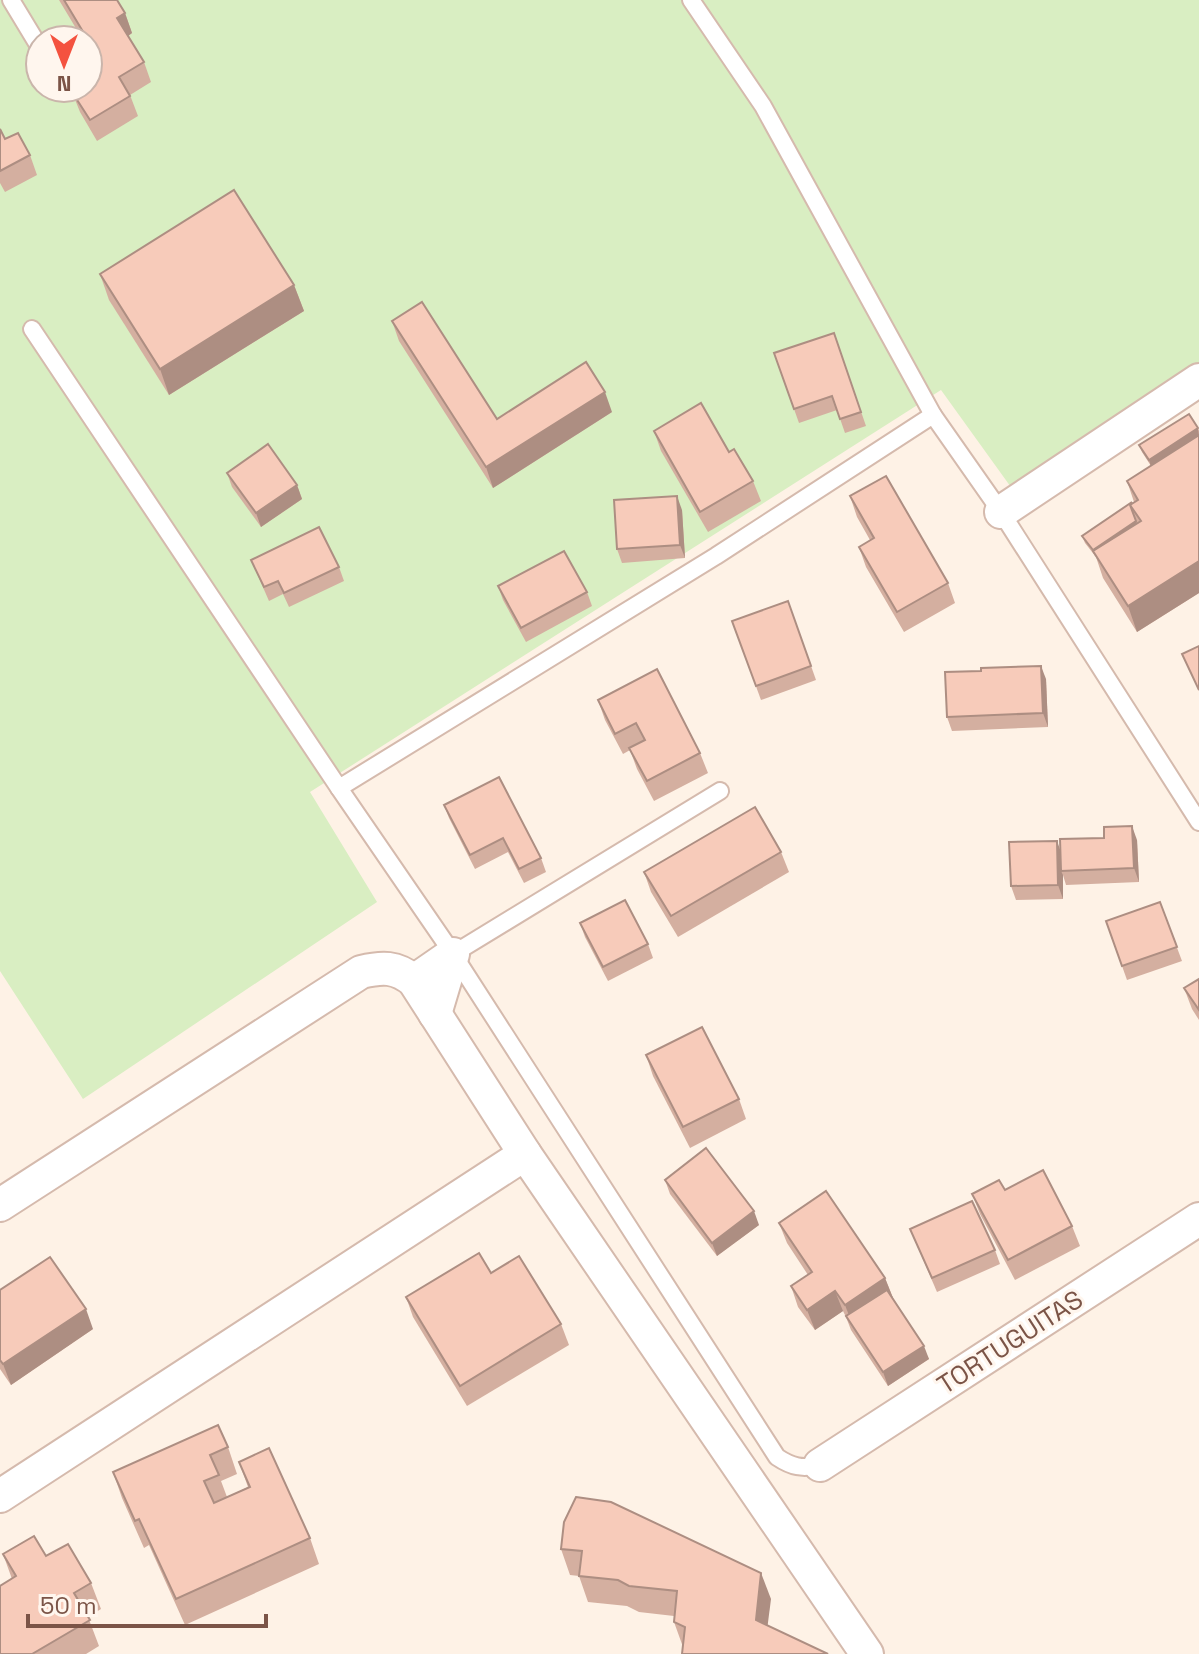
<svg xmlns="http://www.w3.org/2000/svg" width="1199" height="1654" viewBox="0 0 1199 1654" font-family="'Space Grotesk',sans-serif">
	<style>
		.green { fill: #d9eec2; fill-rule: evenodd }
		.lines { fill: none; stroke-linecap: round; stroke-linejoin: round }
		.service-casing { stroke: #d5baad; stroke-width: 20 }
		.minor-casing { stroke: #d5baad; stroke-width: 36 }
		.service { stroke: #fff; stroke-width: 16 }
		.minor { stroke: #fff; stroke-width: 32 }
		.wall { fill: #d4afa0 }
		.shaded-wall { fill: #ad8e82 }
		.building { fill: #f7cbba; stroke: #ad8e82; stroke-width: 2 }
		.labels { text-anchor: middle; stroke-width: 6; stroke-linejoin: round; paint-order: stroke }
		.street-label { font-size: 26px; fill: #7b5447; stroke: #fff6ee }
	</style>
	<rect width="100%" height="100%" fill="#fef2e6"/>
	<path class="green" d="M0 0H1199V366L1013 490 941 390 310 792 377 902 83 1099 0 971ZM40 40H88V88H40Z"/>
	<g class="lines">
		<g class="service-casing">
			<g id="service">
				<path d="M11 0 40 48"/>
				<path d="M691 0 763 106 933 415"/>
				<path d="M32 329 339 788 716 556 933 415 1001 512 1199 822"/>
				<path d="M339 788 453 954 777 1457C792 1467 802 1469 820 1465"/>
				<path d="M453 954 720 791"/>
			</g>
		</g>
		<g class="minor-casing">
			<g id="minor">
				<path d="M1001 512 1199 380"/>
				<path d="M414 981 453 954 435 1014"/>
				<path d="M0 1205 361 972C382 967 396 966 414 981L525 1154 867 1654"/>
				<path d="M820 1465 1199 1219"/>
				<path d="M0 1496 525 1154"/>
			</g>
		</g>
		<use href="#service" class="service"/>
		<use href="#minor" class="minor"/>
	</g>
	<g class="wall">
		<path d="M59 0H117L125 13 132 33 128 36 144 62 151 82 130 95 138 116 97 141 80 112 72 92 88 88 94 57 88 48V40H83Z"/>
		<path d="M0 129 5 139 30 155 37 175 5 192 0 183Z"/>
		<path d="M100 274 294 285 304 311 169 395 109 300Z"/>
		<path d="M392 321 497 419 612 412 493 488 399 341Z"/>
		<path d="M834 333 866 426 845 433 837 410 799 423 774 353Z"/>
		<path d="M1198 428 1199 431V593L1137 632 1103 578 1096 557 1085 543 1082 536 1134 502 1127 481 1151 466 1142 452 1139 445Z"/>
		<path d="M654 431 729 452 753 481 761 501 708 532 661 451Z"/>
		<path d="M227 473 297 485 302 499 261 527 232 487Z"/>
		<path d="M850 496 948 583 955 603 904 632 866 567 859 547 870 540 857 517Z"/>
		<path d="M682 510 685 558 622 563 617 549Z"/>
		<path d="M251 560 339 567 344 581 289 607 283 594 269 601Z"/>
		<path d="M498 586 587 592 592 606 526 642 503 600Z"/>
		<path d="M788 601 816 680 761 700 732 621Z"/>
		<path d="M981 671 1046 679 1048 727 952 731 947 717Z"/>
		<path d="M598 700 700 753 708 773 654 801 637 769 630 750 623 754 605 720Z"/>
		<path d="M444 805 541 858 546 872 524 883 508 852 475 869 449 818Z"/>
		<path d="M1137 840 1139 882 1066 885 1063 875V899L1016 900 1011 886 1060 849Z"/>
		<path d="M781 852 789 872 678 937 651 892 644 872Z"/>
		<path d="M1160 902 1182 961 1127 980 1106 921Z"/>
		<path d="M580 923 648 944 653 958 608 981 585 937Z"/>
		<path d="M1199 979V1020L1192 1009 1184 988Z"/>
		<path d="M646 1055 739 1099 746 1119 690 1148 653 1076Z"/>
		<path d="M665 1180 759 1225 717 1256 670 1194Z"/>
		<path d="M1005 1190 1072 1226 1080 1246 1015 1280 980 1214 972 1194Z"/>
		<path d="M779 1223 885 1278 893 1298 929 1359 888 1386 851 1330 846 1317 843 1311 815 1330 798 1307 791 1286 808 1275 787 1243Z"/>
		<path d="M910 1229 995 1250 1000 1264 937 1292Z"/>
		<path d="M491 1273 561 1324 569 1345 467 1406 413 1317 406 1297Z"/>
		<path d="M0 1290 93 1329 11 1385 0 1369Z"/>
		<path d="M228 1447 237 1474 221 1481 227 1497 248 1487 239 1462 310 1538 319 1564 185 1625 149 1545 144 1548 122 1498 113 1472Z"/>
		<path d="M564 1522 771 1599 683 1647 674 1622V1616L639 1612 627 1606 588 1602 579 1576 570 1575 561 1549Z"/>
		<path d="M3 1554 46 1556 91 1583 101 1609 88 1617 99 1646 86 1654H0L12 1579Z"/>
	</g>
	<g class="shaded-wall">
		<path d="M125 13 132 33 124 39 117 18Z"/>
		<path d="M294 285 304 311 169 395 160 369Z"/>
		<path d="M605 392 612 412 493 488 486 467Z"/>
		<path d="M1198 428 1199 436 1151 467 1149 460Z"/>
		<path d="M297 485 302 499 261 527 256 513Z"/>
		<path d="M677 496 682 510 685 558 680 545Z"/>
		<path d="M1136 521 1139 528 1093 551 1095 557 1093 550Z"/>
		<path d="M1199 561V593L1137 632 1128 606Z"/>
		<path d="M1041 666 1046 679 1048 727 1043 713Z"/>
		<path d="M1132 826 1137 840 1139 882 1134 868Z"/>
		<path d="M1057 841 1062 855 1061 871 1063 875V899L1058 885Z"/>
		<path d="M754 1211 759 1225 717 1256 712 1243Z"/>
		<path d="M885 1278 893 1298 853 1326 845 1305Z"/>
		<path d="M835 1291 843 1311 815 1330 807 1310Z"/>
		<path d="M86 1309 93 1329 11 1385 3 1364Z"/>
		<path d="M924 1346 929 1359 888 1386 883 1372Z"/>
		<path d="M761 1573 771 1599 765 1646 756 1620Z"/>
	</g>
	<g class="building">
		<path d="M64 0H117L125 13 117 18 144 62 119 77 130 96 90 120 72 92 79 88H88V61L97 55Z"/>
		<path d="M0 129 5 139 18 133 30 155 0 171Z"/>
		<path d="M234 190 294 285 160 369 100 274Z"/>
		<path d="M422 302 497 419 586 362 605 392 486 467 392 321Z"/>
		<path d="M834 333 861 412 840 419 832 396 794 409 774 353Z"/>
		<path d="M701 403 729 452 734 449 753 481 700 512 654 431Z"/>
		<path d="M1189 414 1198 428 1149 460 1139 445Z"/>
		<path d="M1199 435V561L1128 606 1093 551 1141 521 1130 505 1138 500 1127 481Z"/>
		<path d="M268 444 297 485 256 513 227 473Z"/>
		<path d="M886 476 948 583 897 612 859 547 874 538 850 496Z"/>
		<path d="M677 496 680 545 617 549 614 500Z"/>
		<path d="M1132 502 1130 505 1136 521 1093 550 1082 536Z"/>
		<path d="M319 527 339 567 284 593 278 581 264 587 251 560Z"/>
		<path d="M564 551 587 592 521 628 498 586Z"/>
		<path d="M788 601 811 666 756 686 732 621Z"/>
		<path d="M1199 646V690L1182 654Z"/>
		<path d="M1041 666 1043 713 947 717 945 672 981 671V668Z"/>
		<path d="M657 669 700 753 647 781 629 748 645 740 636 723 615 734 598 700Z"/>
		<path d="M499 777 541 858 519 869 503 838 470 855 444 805Z"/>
		<path d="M755 807 781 852 671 916 644 872Z"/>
		<path d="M1132 826 1134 868 1061 871 1060 839 1104 838V827Z"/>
		<path d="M1057 841 1058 885 1011 886 1009 842Z"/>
		<path d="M625 900 648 944 603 967 580 923Z"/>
		<path d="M1160 902 1177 947 1122 966 1106 921Z"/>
		<path d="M1199 979V1010L1184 988Z"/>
		<path d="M702 1027 739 1099 683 1127 646 1055Z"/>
		<path d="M706 1148 754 1211 712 1243 665 1180Z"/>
		<path d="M1043 1170 1072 1226 1008 1260 972 1194 999 1180 1005 1190Z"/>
		<path d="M826 1191 885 1278 845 1305 835 1291 807 1310 791 1286 812 1272 779 1223Z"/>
		<path d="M972 1201 995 1250 932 1278 910 1229Z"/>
		<path d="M479 1253 491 1273 519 1256 561 1324 460 1386 406 1297Z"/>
		<path d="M50 1257 86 1309 3 1364 0 1360V1290Z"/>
		<path d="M887 1290 924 1346 883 1372 846 1316Z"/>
		<path d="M218 1425 228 1447 210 1455 219 1475 204 1481 214 1503 250 1487 239 1462 269 1448 310 1538 176 1599 139 1519 135 1521 113 1472Z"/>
		<path d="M576 1497 611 1502 761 1573 756 1620 828 1654H682L685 1627 674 1622 677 1591 629 1586 618 1580 579 1576 582 1551 561 1549 564 1522Z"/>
		<path d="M34 1536 46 1556 68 1544 91 1583 74 1593 90 1620 32 1654H0V1586L16 1576 3 1554Z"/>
	</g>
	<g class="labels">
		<g class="street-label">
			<text transform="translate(1010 1342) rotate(-33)" y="9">TORTUGUITAS</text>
		</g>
	</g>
	<g transform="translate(64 64) rotate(180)"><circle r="38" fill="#fff6ee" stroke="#cab5ab" stroke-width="2"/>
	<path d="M0-6L14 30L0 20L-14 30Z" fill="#f4523f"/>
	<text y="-12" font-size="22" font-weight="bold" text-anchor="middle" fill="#7b5447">N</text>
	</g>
	<path d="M28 1614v12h238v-12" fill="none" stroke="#7b5447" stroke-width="4"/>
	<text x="40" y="1614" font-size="24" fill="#7b5447" stroke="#fff6ee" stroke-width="6" paint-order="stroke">50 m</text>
</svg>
